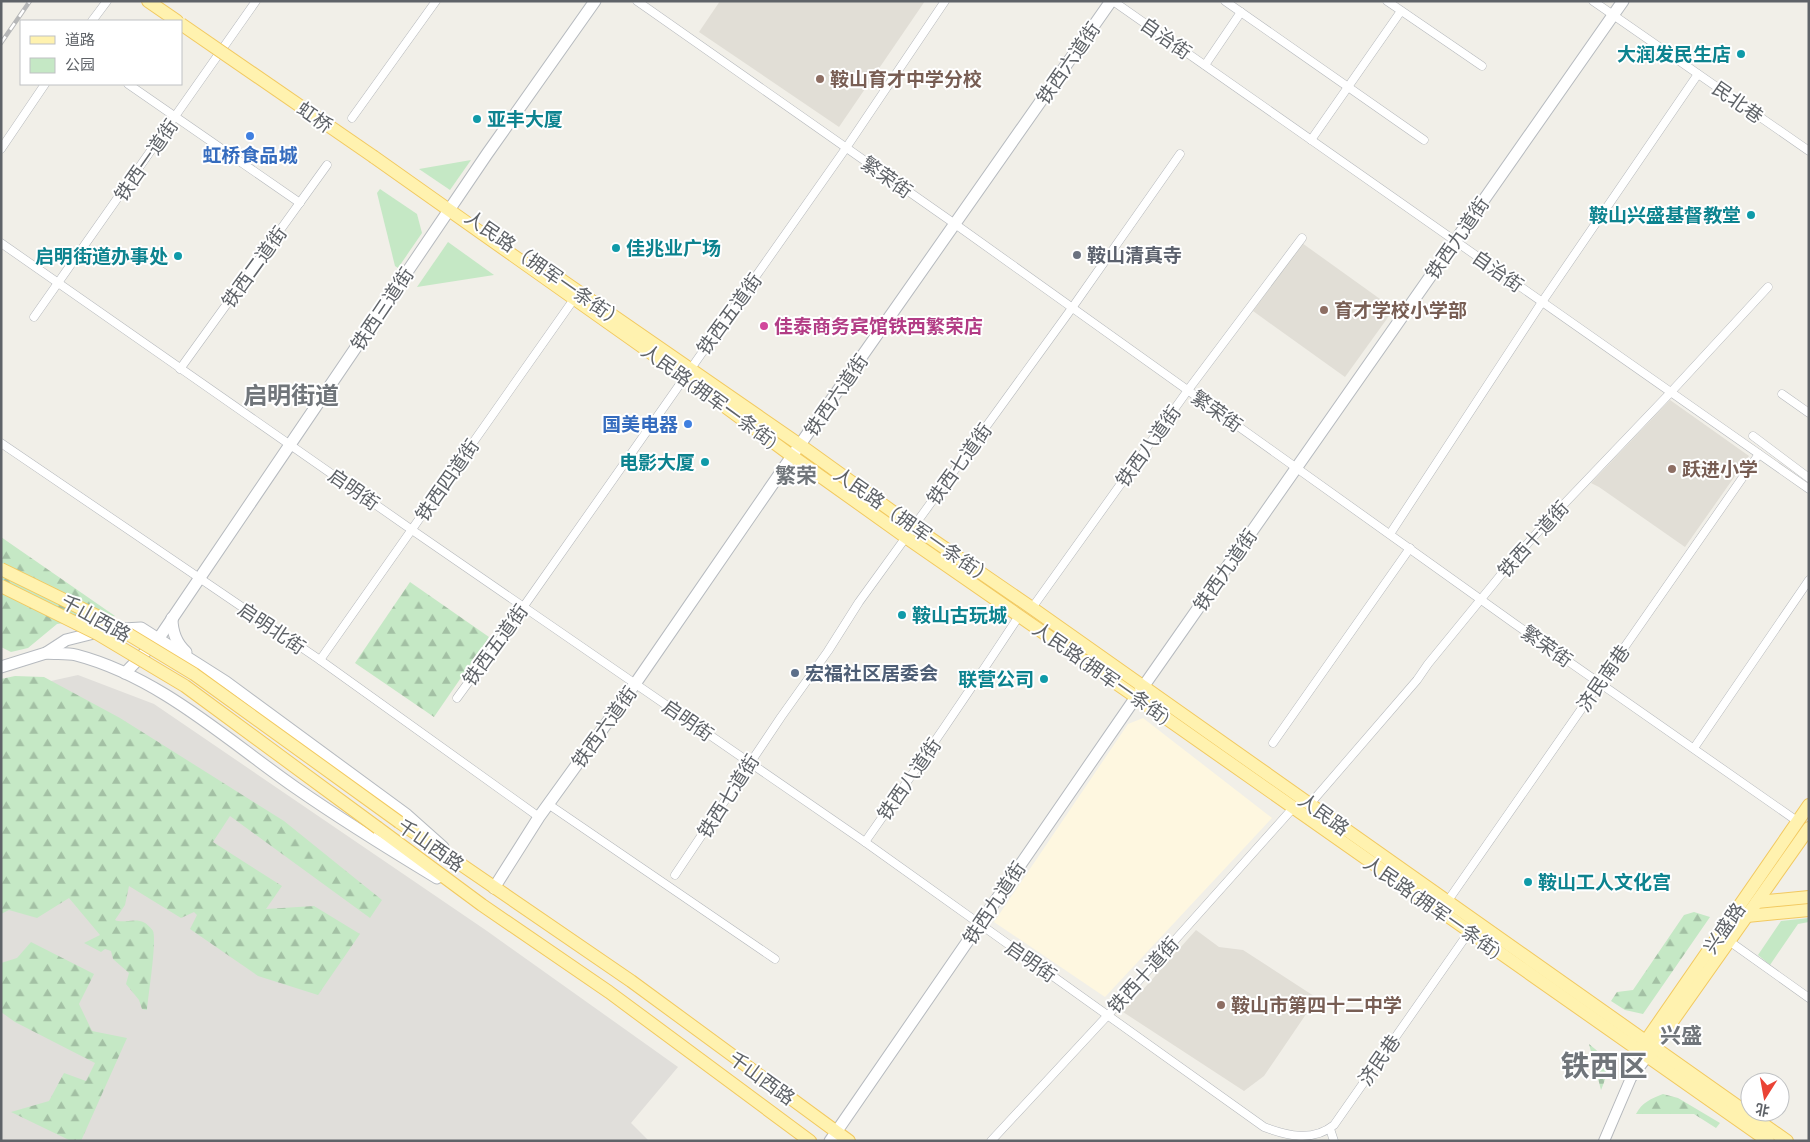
<svg xmlns="http://www.w3.org/2000/svg" width="1810" height="1142" viewBox="0 0 1810 1142" font-family="'Alegreya Sans','Noto Sans SC',sans-serif">
	<style>
		.commercial { fill: #fef7e0 }
		.industrial { fill: #e0deda }
		.education { fill: #e1ded6 }
		.green { fill: #c5e8c5 }
		.forest { fill: url(#forest-firs) }
		.lines { fill: none; stroke-linecap: round; stroke-linejoin: round }
		.minor-casing { stroke: #b5b8bc; stroke-width: 9 }
		.tertiary-casing { stroke: #b5b8bc; stroke-width: 12 }
		.secondary-casing { stroke: #b6babf; stroke-width: 13 }
		.primary-casing { stroke: #f2c960; stroke-width: 14 }
		.minor { stroke: #fff; stroke-width: 8 }
		.tertiary { stroke: #fff; stroke-width: 10 }
		.secondary { stroke: #fff; stroke-width: 11 }
		.primary { stroke: #fff2af; stroke-width: 12 }
		.rail-casing { stroke: #b6b7b8; stroke-width: 4.5 }
		.rail { stroke: #fff; stroke-width: 2.5; stroke-dasharray: 8; stroke-linecap: butt }
		.primary-bridge-casing { stroke: #f2c960; stroke-width: 14; stroke-linecap: butt }
		.primary-bridge { stroke: #fff2af; stroke-width: 12 }
		.culture-dot { fill: #0f9aa8; stroke: #fff; stroke-width: 2 }
		.education-dot { fill: #8d6e63; stroke: #fff; stroke-width: 2 }
		.shop-dot { fill: #3f7fe0; stroke: #fff; stroke-width: 2 }
		.worship-dot { fill: #6b7280; stroke: #fff; stroke-width: 2 }
		.hotel-dot { fill: #d1479c; stroke: #fff; stroke-width: 2 }
		.service-dot { fill: #5c6f8a; stroke: #fff; stroke-width: 2 }
		.labels { text-anchor: middle; stroke-width: 4; stroke-linejoin: round; paint-order: stroke }
		.street-label { font-size: 19px; fill: #5f6368; stroke: #fff }
		.culture-label { font-size: 19px; font-weight: bold; fill: #0d838f; stroke: #fff; text-anchor: end }
		.education-label { font-size: 19px; font-weight: bold; fill: #785e54; stroke: #fff; text-anchor: start }
		.shop-label { font-size: 19px; font-weight: bold; fill: #366cbe; stroke: #fff }
		.worship-label { font-size: 19px; font-weight: bold; fill: #5b616d; stroke: #fff; text-anchor: start }
		.hotel-label { font-size: 19px; font-weight: bold; fill: #b23c85; stroke: #fff; text-anchor: start }
		.service-label { font-size: 19px; font-weight: bold; fill: #4e5e75; stroke: #fff; text-anchor: start }
		.quarter-label { font-size: 21px; font-weight: bold; fill: #70757a; stroke: #fff }
		.district-label { font-size: 24px; font-weight: bold; fill: #70757a; stroke: #fff }
		.town-label { font-size: 29px; font-weight: bold; fill: #70757a; stroke: #fff }
	</style>
	<defs>
		<pattern id="forest-firs" width="22" height="20" patternUnits="userSpaceOnUse" patternTransform="scale(1.25)"><rect width="22" height="20" fill="#c5e8c5"/><path d="M5 1l3.5 6h-7zM16 11l3.5 6h-7z" fill="#a3c0a4"/></pattern>
	</defs>
	<rect width="100%" height="100%" fill="#f1efe8"/>
	<path class="commercial" d="M1143 718 1272 818 1105 997 994 922 1128 724Z"/>
	<path class="industrial" d="M78 675 154 704 487 931 678 1067 631 1123 649 1141H1V692Z"/>
	<g class="education">
		<path d="M720 1H925L839 127 699 32Z"/>
		<path d="M1302 243 1394 309 1345 377 1253 311Z"/>
		<path d="M1670 400 1749 456 1685 547 1599 487 1591 483Z"/>
		<path d="M1196 930 1219 947 1243 950 1317 998 1264 1076 1244 1091 1123 1012Z"/>
	</g>
	<g class="green">
		<path d="M471 160 450 190 419 169Z"/>
		<path d="M380 189 417 214 422 233 398 268 395 266 377 193Z"/>
		<path d="M448 242 494 275 417 287Z"/>
		<path d="M1809 918V922L1798 924 1770 965 1758 955 1781 921Z"/>
	</g>
	<g class="forest">
		<path d="M1 537 115 616 57 624 28 648 11 652 1 647Z"/>
		<path d="M410 582 489 637 434 717 355 663Z"/>
		<path d="M15 676 44 677 120 718 284 821 382 900 370 918 230 816 213 842 282 886 266 909 314 906 360 934 318 995 258 976 190 929 197 915 194 912 181 918 129 886 125 905 115 920C124 924 135 917 145 923 147 924 152 929 153 931 157 941 148 996 147 1010L142 1009 139 1000 126 984 129 973 113 959 111 951 105 949 101 952 84 943 100 935 69 898 37 918 9 910 1 914V679Z"/>
		<path d="M1694 912 1710 917 1643 1014 1625 1010 1611 1001 1617 992 1633 990 1684 915Z"/>
		<path d="M31 942 94 974 79 1004 92 1031 127 1038 81 1141H71L11 1112 49 1101 64 1073 86 1081 95 1063 15 1022 1 1012V963L17 958Z"/>
		<path d="M1589 1044C1609 1060 1611 1066 1601 1090Z"/>
		<path d="M1663 1094 1678 1098 1720 1123 1716 1128 1694 1114H1636C1642 1102 1651 1099 1663 1094Z"/>
	</g>
	<g class="lines">
		<g class="minor-casing">
			<g id="minor">
				<path d="M637 1 955 224 1515 624 1797 821"/>
				<path d="M1113 1 1809 489"/>
				<path d="M1225 1 1424 140"/>
				<path d="M1387 1 1482 66"/>
				<path d="M1593 1 1809 151"/>
				<path d="M92 21 107 1"/>
				<path d="M1205 65 1241 12"/>
				<path d="M128 84 300 203"/>
				<path d="M352 118 436 1"/>
				<path d="M1311 140 1401 11"/>
				<path d="M1 149 45 84"/>
				<path d="M1 243 412 530 865 842 1264 1127C1288 1136 1313 1142 1334 1125L1469 932"/>
				<path d="M34 317 256 1"/>
				<path d="M180 369 327 165"/>
				<path d="M1782 394 1809 413"/>
				<path d="M1753 436 1809 478"/>
				<path d="M1 443 320 660 539 817"/>
				<path d="M1390 534 1542 302 1698 74"/>
				<path d="M1032 608 1188 390 1302 238"/>
				<path d="M320 660 574 299"/>
				<path d="M457 698 524 606 846 148 945 1"/>
				<path d="M1273 743 1410 548"/>
				<path d="M1694 748 1809 580"/>
				<path d="M548 804 775 959"/>
				<path d="M1310 804 1417 680 1428 664 1513 560 1543 526 1671 392 1768 287"/>
				<path d="M865 842C917 768 969 692 1019 616"/>
				<path d="M675 875 781 717 828 651 859 602 1072 308 1180 154"/>
				<path d="M1447 902 1759 454"/>
				<path d="M1729 941 1809 998"/>
				<path d="M1330 1129 1334 1141"/>
				<path d="M991 1141 1108 1015 1293 808"/>
			</g>
		</g>
		<g class="tertiary-casing">
			<path id="tertiary" d="M1604 1141 1631 1078 1647 1057"/>
		</g>
		<g class="secondary-casing">
			<g id="secondary">
				<path d="M172 618C172 631 176 643 186 652"/>
				<path d="M46 653C56 654 67 653 76 655 160 677 227 740 296 788 342 820 389 849 437 878"/>
				<path d="M1 667 46 653 66 640 106 630 141 628 226 682 407 815 443 847"/>
				<path d="M125 673 159 638 487 154 595 1"/>
				<path d="M494 888 539 817 635 684 792 456 1111 1"/>
				<path d="M830 1141 1136 697 1623 1"/>
			</g>
		</g>
		<g class="primary-casing">
			<g id="primary">
				<path d="M148 1 177 21"/>
				<path d="M374 157 685 377 792 456 907 538 1136 697 1768 1141"/>
				<path d="M560 279 800 445 914 527 1032 608 1787 1141"/>
				<path d="M399 822 631 981 849 1141"/>
				<path d="M378 828 482 905 609 992 810 1141"/>
				<path d="M1757 902 1809 897"/>
				<path d="M1747 916 1809 910"/>
				<path d="M1641 1048 1809 805"/>
				<path d="M1650 1053 1809 828"/>
			</g>
		</g>
		<use href="#minor" class="minor"/>
		<use href="#tertiary" class="tertiary"/>
		<use href="#secondary" class="secondary"/>
		<use href="#primary" class="primary"/>
		<g class="rail-casing">
			<path id="rail" d="M1 43 30 1"/>
		</g>
		<use href="#rail" class="rail"/>
		<g class="primary-bridge-casing">
			<g id="primary-bridge">
				<path d="M181 24 374 157"/>
				<path d="M1 569 105 620 194 674 399 822"/>
				<path d="M1 586 98 634 185 686 378 828"/>
			</g>
		</g>
		<use href="#primary-bridge" class="primary-bridge"/>
	</g>
	<g class="culture-dot">
		<circle cx="1741" cy="54" r="5"/>
		<circle cx="477" cy="119" r="5"/>
		<circle cx="1751" cy="215" r="5"/>
		<circle cx="616" cy="248" r="5"/>
		<circle cx="178" cy="256" r="5"/>
		<circle cx="705" cy="462" r="5"/>
		<circle cx="902" cy="615" r="5"/>
		<circle cx="1044" cy="679" r="5"/>
		<circle cx="1528" cy="882" r="5"/>
	</g>
	<g class="education-dot">
		<circle cx="820" cy="79" r="5"/>
		<circle cx="1324" cy="310" r="5"/>
		<circle cx="1672" cy="469" r="5"/>
		<circle cx="1221" cy="1005" r="5"/>
	</g>
	<g class="shop-dot">
		<circle cx="250" cy="136" r="5"/>
		<circle cx="688" cy="424" r="5"/>
	</g>
	<circle class="worship-dot" cx="1077" cy="255" r="5"/>
	<circle class="hotel-dot" cx="764" cy="326" r="5"/>
	<circle class="service-dot" cx="795" cy="673" r="5"/>
	<g class="labels">
		<g class="street-label">
			<text transform="translate(1166 38) rotate(35)" y="7">自治街</text>
			<text transform="translate(1068 63) rotate(-55)" y="7">铁西六道街</text>
			<text transform="translate(1738 102) rotate(35)" y="7">民北巷</text>
			<text transform="translate(315 117) rotate(35)" y="7">虹桥</text>
			<text transform="translate(146 160) rotate(-55)" y="7">铁西一道街</text>
			<text transform="translate(887 177) rotate(35)" y="7">繁荣街</text>
			<text transform="translate(1457 238) rotate(-55)" y="7">铁西九道街</text>
			<text transform="translate(254 267) rotate(-54)" y="7">铁西二道街</text>
			<text transform="translate(545 269) rotate(35)" y="7">人民路（拥军一条街）</text>
			<text transform="translate(1498 271) rotate(35)" y="7">自治街</text>
			<text transform="translate(382 309) rotate(-56)" y="7">铁西三道街</text>
			<text transform="translate(729 314) rotate(-54)" y="7">铁西五道街</text>
			<text transform="translate(836 395) rotate(-55)" y="7">铁西六道街</text>
			<text transform="translate(710 396) rotate(36)" y="7">人民路(拥军一条街)</text>
			<text transform="translate(1217 411) rotate(35)" y="7">繁荣街</text>
			<text transform="translate(1148 446) rotate(-54)" y="7">铁西八道街</text>
			<text transform="translate(959 464) rotate(-54)" y="7">铁西七道街</text>
			<text transform="translate(447 480) rotate(-55)" y="7">铁西四道街</text>
			<text transform="translate(354 489) rotate(35)" y="7">启明街</text>
			<text transform="translate(914 526) rotate(35)" y="7">人民路（拥军一条街）</text>
			<text transform="translate(1533 539) rotate(-48)" y="7">铁西十道街</text>
			<text transform="translate(1225 570) rotate(-55)" y="7">铁西九道街</text>
			<text transform="translate(96 618) rotate(29)" y="7">千山西路</text>
			<text transform="translate(272 628) rotate(34)" y="7">启明北街</text>
			<text transform="translate(495 645) rotate(-54)" y="7">铁西五道街</text>
			<text transform="translate(1547 646) rotate(35)" y="7">繁荣街</text>
			<text transform="translate(1102 673) rotate(35)" y="7">人民路(拥军一条街)</text>
			<text transform="translate(1603 678) rotate(-55)" y="7">济民南巷</text>
			<text transform="translate(688 720) rotate(35)" y="7">启明街</text>
			<text transform="translate(604 727) rotate(-54)" y="7">铁西六道街</text>
			<text transform="translate(909 779) rotate(-55)" y="7">铁西八道街</text>
			<text transform="translate(728 796) rotate(-57)" y="7">铁西七道街</text>
			<text transform="translate(1324 814) rotate(36)" y="7">人民路</text>
			<text transform="translate(431 845) rotate(35)" y="7">千山西路</text>
			<text transform="translate(994 903) rotate(-56)" y="7">铁西九道街</text>
			<text transform="translate(1433 907) rotate(35)" y="7">人民路(拥军一条街)</text>
			<text transform="translate(1724 928) rotate(-55)" y="7">兴盛路</text>
			<text transform="translate(1031 961) rotate(35)" y="7">启明街</text>
			<text transform="translate(1143 975) rotate(-48)" y="7">铁西十道街</text>
			<text transform="translate(1379 1060) rotate(-55)" y="7">济民巷</text>
			<text transform="translate(762 1078) rotate(36)" y="7">千山西路</text>
		</g>
		<g class="culture-label">
			<text x="1731" y="61">大润发民生店</text>
			<text x="487" y="126" text-anchor="start">亚丰大厦</text>
			<text x="1741" y="222">鞍山兴盛基督教堂</text>
			<text x="626" y="255" text-anchor="start">佳兆业广场</text>
			<text x="168" y="263">启明街道办事处</text>
			<text x="695" y="469">电影大厦</text>
			<text x="912" y="622" text-anchor="start">鞍山古玩城</text>
			<text x="1034" y="686">联营公司</text>
			<text x="1538" y="889" text-anchor="start">鞍山工人文化宫</text>
		</g>
		<g class="education-label">
			<text x="830" y="86">鞍山育才中学分校</text>
			<text x="1334" y="317">育才学校小学部</text>
			<text x="1682" y="476">跃进小学</text>
			<text x="1231" y="1012">鞍山市第四十二中学</text>
		</g>
		<g class="shop-label">
			<text x="250" y="162">虹桥食品城</text>
			<text x="678" y="431" text-anchor="end">国美电器</text>
		</g>
		<g class="worship-label">
			<text x="1087" y="262">鞍山清真寺</text>
		</g>
		<g class="hotel-label">
			<text x="774" y="333">佳泰商务宾馆铁西繁荣店</text>
		</g>
		<g class="service-label">
			<text x="805" y="680">宏福社区居委会</text>
		</g>
		<g class="quarter-label">
			<text x="796" y="483">繁荣</text>
			<text x="1681" y="1043">兴盛</text>
		</g>
		<g class="district-label">
			<text x="291" y="404">启明街道</text>
		</g>
		<g class="town-label">
			<text x="1604" y="1076">铁西区</text>
		</g>
	</g>
	<rect width="1810" height="1142" fill="none" stroke="#5f6368" stroke-width="5"/>
	<rect x="20" y="20" width="162" height="65" fill="#ffffff" stroke="#bfc1c3"/>
	<rect x="30" y="36" width="25" height="8" fill="#fff2af" stroke="#bfc1c3"/>
	<text x="65" y="45" font-size="15" fill="#5f6368">道路</text>
	<rect x="30" y="58" width="25" height="15" fill="#c5e8c5" stroke="#bfc1c3"/>
	<text x="65" y="70" font-size="15" fill="#5f6368">公园</text>
	<g transform="translate(1765 1097) rotate(191)"><circle r="24" fill="#ffffff" stroke="#bfc1c3"/>
	<path d="M0-4L9 19L0 12L-9 19Z" fill="#ea4335"/>
	<text y="-8" font-size="14" font-weight="bold" text-anchor="middle" fill="#5f6368">北</text>
	</g>
</svg>
